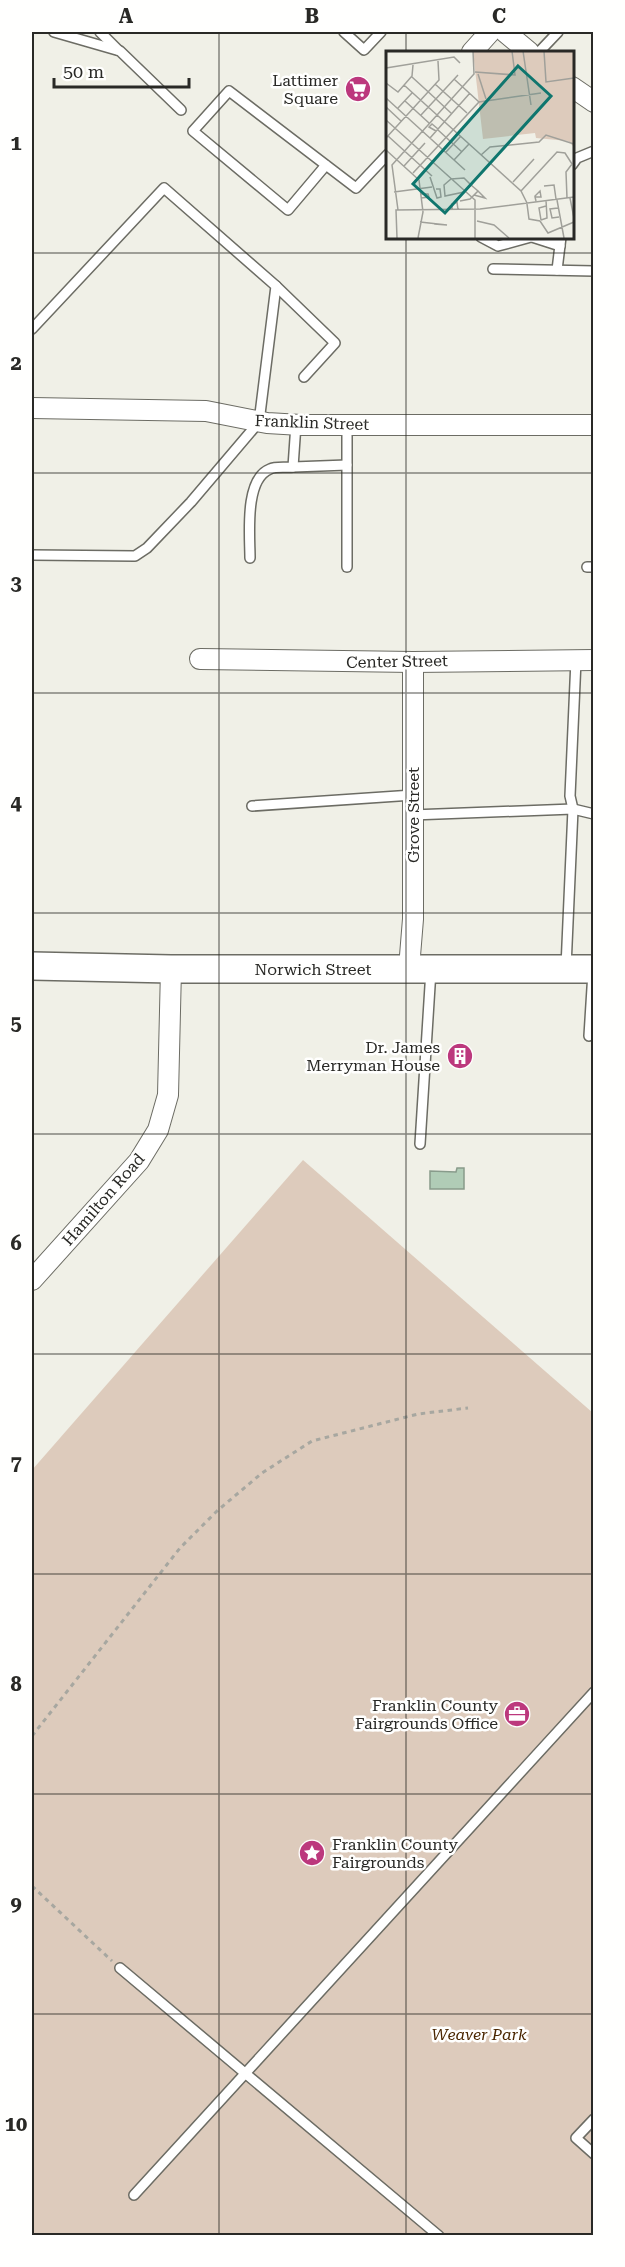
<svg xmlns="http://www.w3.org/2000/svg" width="625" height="2267" viewBox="0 0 625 2267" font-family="'Roboto Serif',serif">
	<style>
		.green { fill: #ddcbbc }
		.water { fill: #b0ccb6; stroke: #889b8b; stroke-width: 1.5 }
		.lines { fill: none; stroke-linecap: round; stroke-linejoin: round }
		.lane-casing { stroke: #6c6c64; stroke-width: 12 }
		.street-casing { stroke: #6c6c64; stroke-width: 22 }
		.secondary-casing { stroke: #6c6c64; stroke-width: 30 }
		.path { stroke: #a7a7a0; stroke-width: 3; stroke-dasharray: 4.5 4.5; stroke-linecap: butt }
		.lane { stroke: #fff; stroke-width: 9 }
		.street { stroke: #fff; stroke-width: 20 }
		.secondary { stroke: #fff; stroke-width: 27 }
		.grid { fill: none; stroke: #292926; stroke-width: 1.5; stroke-opacity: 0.55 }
		.labels { text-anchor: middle; stroke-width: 5; stroke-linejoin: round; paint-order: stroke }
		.poi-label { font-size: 16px; fill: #292926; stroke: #fffffe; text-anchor: end }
		.street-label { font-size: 16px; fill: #292926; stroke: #fffffe }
		.park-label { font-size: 16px; font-style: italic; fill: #4a2600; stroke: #fffffe }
		.inset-road { fill: none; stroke: #a0a09a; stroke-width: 1.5 }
		.view { fill: #0f766e; fill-opacity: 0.15; stroke: #0f766e; stroke-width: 3 }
		.inset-edge { fill: none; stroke: #292926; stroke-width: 3 }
		.neatline { fill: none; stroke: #292926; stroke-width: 2 }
		.grid-label { font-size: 20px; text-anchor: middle; font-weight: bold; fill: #292926 }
	</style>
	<rect width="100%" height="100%" fill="#f0f0e7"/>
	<path class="green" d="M303 1160 593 1413V2235L32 2236V1470Z"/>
	<path class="water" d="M457 1168H464V1189H430V1171L456 1172Z"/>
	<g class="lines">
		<g class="lane-casing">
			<g id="lane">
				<path d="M54 32 120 51 181 110"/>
				<path d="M100 32 118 50"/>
				<path d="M344 32 364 50 381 32"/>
				<path d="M539 52 558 32"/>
				<path d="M326 165 288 210 193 131 229 91 356 188 388 154"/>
				<path d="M572 165 577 158 594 151"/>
				<path d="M481 237 498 246 531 237"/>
				<path d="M532 237 560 246"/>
				<path d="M493 269 594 271"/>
				<path d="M557 270 561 237"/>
				<path d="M276 286 335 343 304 377"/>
				<path d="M32 329 164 188 276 286 259 422 191 502 147 548 135 556 32 555"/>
				<path d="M347 424V567"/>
				<path d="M293 467 347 465"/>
				<path d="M250 558C250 536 244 479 270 469 276 466 287 468 293 467L296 424"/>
				<path d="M587 567H594"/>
				<path d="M252 806 413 795"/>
				<path d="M412 815 573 809 594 814"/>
				<path d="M566 967 573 809 570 796 576 660"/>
				<path d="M589 1036 593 972"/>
				<path d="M420 1144 431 970"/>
				<path d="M120 1968 439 2236"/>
				<path d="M594 2119 576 2138 594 2154"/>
				<path d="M134 2195 594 1692"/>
			</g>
		</g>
		<g class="street-casing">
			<g id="street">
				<path d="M505 32 529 52"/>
				<path d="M472 52 490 32"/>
				<path d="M572 87 594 102"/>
				<path d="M32 408 206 411 267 423 301 425H594"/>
				<path d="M200 659 413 662 594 660"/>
				<path d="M409 968 413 919V662"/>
				<path d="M32 1280 139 1161 158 1130 168 1095 171 969"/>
			</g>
		</g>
		<g class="secondary-casing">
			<path id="secondary" d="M32 966 171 969H594"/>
		</g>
		<g class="path">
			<path d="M32 1736 180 1548 217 1511 262 1473 312 1441 418 1414 468 1408"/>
			<path d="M32 1886 112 1961"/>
		</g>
		<use href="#lane" class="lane"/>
		<use href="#street" class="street"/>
		<use href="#secondary" class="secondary"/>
	</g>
	<path class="grid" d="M219 32V2236M406 32V52M406 237V2236M32 253H594M32 473H594M32 693H594M32 913H594M32 1134H594M32 1354H594M32 1574H594M32 1794H594M32 2014H594"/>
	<defs>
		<g id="supermarket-disc" transform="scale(1.35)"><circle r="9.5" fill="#bc387d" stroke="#fffffe"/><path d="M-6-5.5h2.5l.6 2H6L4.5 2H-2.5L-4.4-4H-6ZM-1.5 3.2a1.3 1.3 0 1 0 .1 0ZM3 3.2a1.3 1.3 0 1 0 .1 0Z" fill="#fff"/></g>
		<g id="building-disc" transform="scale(1.35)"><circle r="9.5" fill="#bc387d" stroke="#fffffe"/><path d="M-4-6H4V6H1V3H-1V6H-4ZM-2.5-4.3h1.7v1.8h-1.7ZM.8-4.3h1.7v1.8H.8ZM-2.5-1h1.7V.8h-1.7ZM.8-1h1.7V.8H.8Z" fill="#fff"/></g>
		<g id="office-disc" transform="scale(1.35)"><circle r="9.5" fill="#bc387d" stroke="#fffffe"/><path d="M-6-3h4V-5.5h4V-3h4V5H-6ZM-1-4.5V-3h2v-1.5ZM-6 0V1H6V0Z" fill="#fff"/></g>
		<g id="sight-disc" transform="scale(1.35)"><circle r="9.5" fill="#bc387d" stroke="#fffffe"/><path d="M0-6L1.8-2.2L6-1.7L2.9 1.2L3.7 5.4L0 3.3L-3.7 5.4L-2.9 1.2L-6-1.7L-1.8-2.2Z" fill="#fff"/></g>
	</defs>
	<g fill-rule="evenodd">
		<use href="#supermarket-disc" x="358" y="89"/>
		<use href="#building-disc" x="460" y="1056"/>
		<use href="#office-disc" x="517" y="1714"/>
		<use href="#sight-disc" x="312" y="1853"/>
	</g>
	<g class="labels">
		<g class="poi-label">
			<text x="338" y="86">Lattimer<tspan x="338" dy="18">Square</tspan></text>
			<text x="440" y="1053">Dr. James<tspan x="440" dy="18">Merryman House</tspan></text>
			<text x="498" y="1711">Franklin County<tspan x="498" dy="18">Fairgrounds Office</tspan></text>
			<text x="332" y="1850" text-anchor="start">Franklin County<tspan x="332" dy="18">Fairgrounds</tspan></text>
		</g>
		<g class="street-label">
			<text transform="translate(312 422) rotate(2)" y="6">Franklin Street</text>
			<text transform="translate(397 661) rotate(-1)" y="6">Center Street</text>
			<text transform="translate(413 815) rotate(-90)" y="6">Grove Street</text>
			<text x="313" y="975">Norwich Street</text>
			<text transform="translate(103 1199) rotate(-49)" y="6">Hamilton Road</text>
		</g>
		<g class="park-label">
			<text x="479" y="2040">Weaver Park</text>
		</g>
	</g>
	<g transform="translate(386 51)">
		<rect width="188" height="188" fill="#f0f0e7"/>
		<path d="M187 0V95L182 90 150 87 149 82 97 88 87 1Z" fill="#ddcbbc"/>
		<path class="inset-road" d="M137 0 145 54M158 0 160 31 188 27M0 17 68 6 74 12M89 21 129 24 126 0M92 23 100 48M26 26 50 48M68 28 93 51M0 32 12 41 26 25 27 14M49 33 81 62M18 34 51 64M0 47 79 119M50 48 66 63M19 50 43 72M0 56 15 70M12 57 26 42M35 64 72 24M51 64 135 140 141 152M0 69 89 149V187M52 79 76 101M50 80 43 76 46 73 52 78M2 85 46 125M0 87 53 29 52 10M44 87 84 42M0 99 33 129 37 161 32 187M60 101 75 85M95 104 104 96 153 91 160 84 188 93M68 109 83 93M18 115 39 92M27 122 93 51 155 42M44 126 51 147 55 146 54 138H50M78 127 85 134 78 141 59 145 58 134 65 128ZM127 131 148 108M158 135 168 134 170 148M135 140 171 101 179 102 186 113M8 141 46 136M35 143H42L43 146 35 147M88 144 99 147 92 140M149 146H155L154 140 149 145V146L150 150M181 147 180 121 186 113M184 147 188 167M171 149 178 187M74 150 84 148 92 140 85 134M141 153 143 168 154 170 162 182 188 171M172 157 164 158 166 167 173 166M12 159 6 114 88 23 87 0M66 159V153L71 151 72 159M155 169 161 167 160 149M155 169 153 157 160 155M91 170 108 174 123 187M34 171 61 174 48 173M11 187 10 159 94 158 188 146"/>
		<path class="view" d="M132 15 165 45 59 162 27 133Z"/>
		<rect width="188" height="188" class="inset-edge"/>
	</g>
	<rect width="625" height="2267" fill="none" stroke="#fffffe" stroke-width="66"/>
	<path d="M54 78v9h135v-9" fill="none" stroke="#292926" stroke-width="3"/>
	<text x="63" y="78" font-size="18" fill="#292926" stroke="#fffffe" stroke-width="4.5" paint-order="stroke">50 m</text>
	<rect x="33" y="33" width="559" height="2201" class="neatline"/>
	<g class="grid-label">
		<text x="126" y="23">A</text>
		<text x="312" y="23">B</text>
		<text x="499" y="23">C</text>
		<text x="16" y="150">1</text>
		<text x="16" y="370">2</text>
		<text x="16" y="590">3</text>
		<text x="16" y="810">4</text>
		<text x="16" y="1030">5</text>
		<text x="16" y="1250">6</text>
		<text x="16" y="1470">7</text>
		<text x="16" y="1691">8</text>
		<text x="16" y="1911">9</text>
		<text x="16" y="2131">10</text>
	</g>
</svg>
